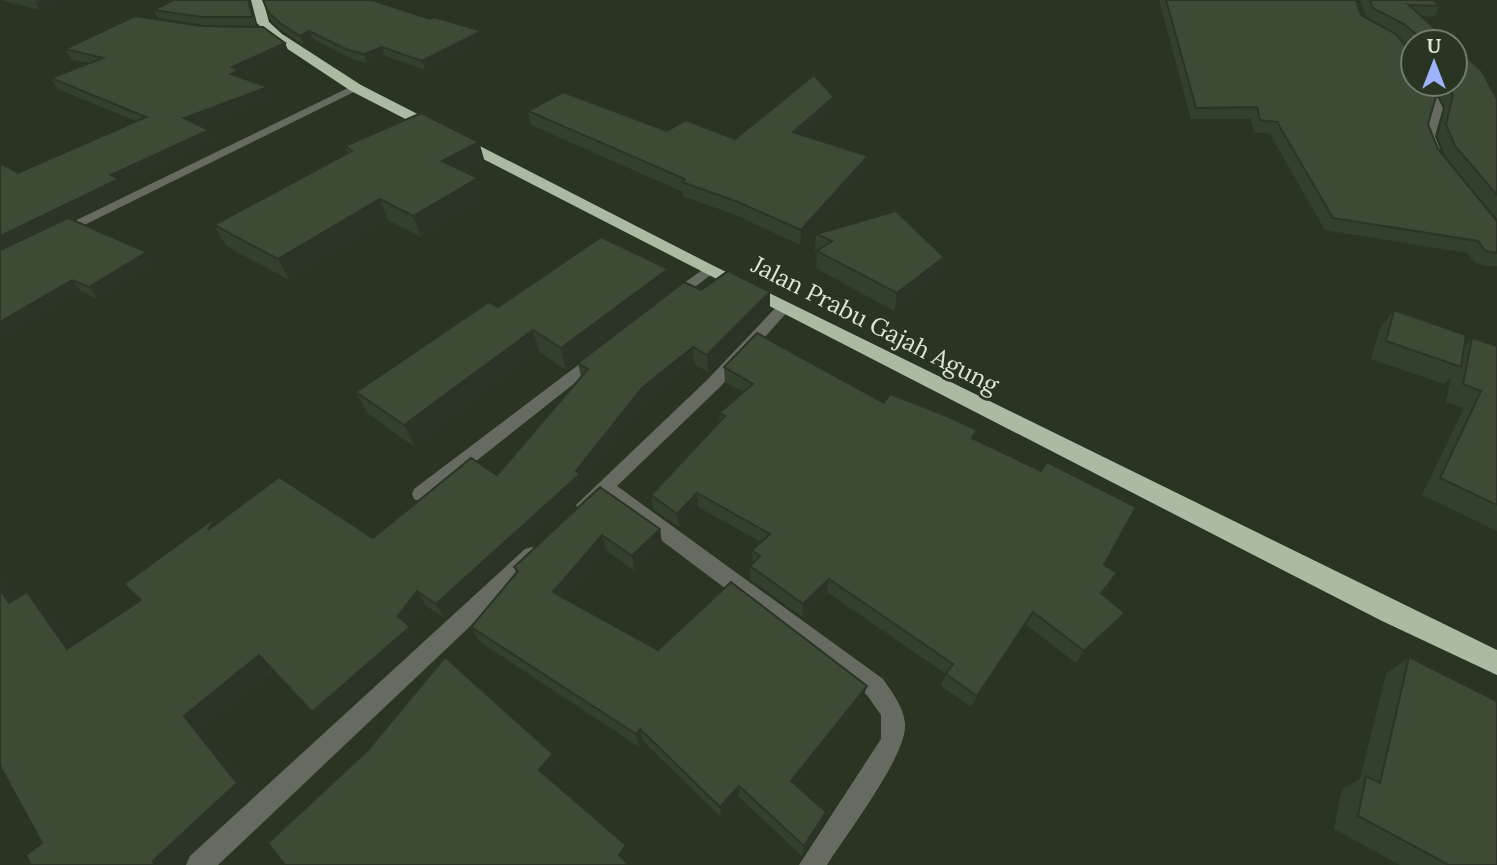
<svg xmlns="http://www.w3.org/2000/svg" width="1497" height="865" viewBox="0 0 1497 865" font-family="Lora,serif">
	<style>
		.lines { fill: none; stroke-linecap: round; stroke-linejoin: round }
		.minor { fill: #656b61; fill-rule: evenodd }
		.highway { fill: #abbaa3; fill-rule: evenodd }
		.wall { fill: #34402e; fill-rule: evenodd }
		.shaded-wall { fill: #2b3426 }
		.building { fill: #3d4a36; stroke: #2b3426; stroke-width: 2 }
		.labels { text-anchor: middle; stroke-width: 6; stroke-linejoin: round; paint-order: stroke }
		.street-label { font-size: 24px; fill: #dee6da; stroke: #293522 }
	</style>
	<rect width="100%" height="100%" fill="#293522"/>
	<g class="lines">
		<g class="minor">
			<path d="M1420 84H1430L1443 108 1435 136 1440 149 1434 153C1417 144 1427 123 1431 108Z"/>
			<path d="M352 86 362 88 62 236H52L50 233Z"/>
			<path d="M708 266 715 270 713 273 677 301H667L665 298 667 295Z"/>
			<path d="M785 301 793 306 790 309 720 387 617 486 883 679C892 692 903 706 905 723 909 753 845 836 827 865H799L881 739V715L867 695 605 498C596 506 591 515 578 510L576 505 708 379 780 303Z"/>
			<path d="M598 350 604 352 606 356 604 360 428 499 421 502 414 499 412 494 414 489Z"/>
			<path d="M532 547 539 549 542 555 539 561 218 865H186L190 856 525 549Z"/>
		</g>
		<path class="highway" d="M251 0H263L269 22 282 34 361 85 714 266 1497 650V675L1382 621 351 91 274 40 257 23Z"/>
	</g>
	<g class="wall">
		<path d="M0 0H66L40 10Z"/>
		<path d="M174 0H249L256 26 206 25 158 18 153 10Z"/>
		<path d="M263 0 484 40 425 70 385 56 367 63 352 59 313 39 304 45 284 32 271 21Z"/>
		<path d="M1159 0H1356L1361 15 1367 18 1360 0H1433L1440 6 1434 17 1421 16 1450 42H1413V84L1438 149 1497 221V266H1485L1475 263 1467 253 1325 230 1270 134 1254 132 1251 119H1191ZM1396 35 1410 46 1412 56Z"/>
		<path d="M285 43 289 53 240 76 241 78 268 87 273 98 199 126 215 141 123 184 127 190 70 219 155 264 98 299 81 291 0 341V163L18 173 136 121 58 89 51 78 88 63 72 60 65 49Z"/>
		<path d="M1433 84H1455L1497 99V219L1446 158 1438 136 1445 107Z"/>
		<path d="M528 111 667 131 735 139 832 111 804 135 868 156 866 169 800 245 738 216 683 196V192L531 125Z"/>
		<path d="M479 142 485 163 466 172 478 178 484 199 421 237 388 220 289 280 226 246 214 225 348 153 345 146Z"/>
		<path d="M816 234 940 274 894 311 816 268 817 253 815 252Z"/>
		<path d="M701 290 770 309 708 372 694 364 644 404 583 484 584 490 445 618 426 606 410 627 420 641 326 725 273 670 202 729 254 794 179 865H31L42 843 17 598 47 607 74 644 141 600 216 517 220 522 373 538 497 475 581 377 578 363Z"/>
		<path d="M670 291 566 370 539 352 415 447 368 414 356 392 498 307Z"/>
		<path d="M1394 310 1465 346 1472 338 1497 346V531L1422 495 1464 408 1446 402 1451 377 1444 384 1371 359 1380 328Z"/>
		<path d="M724 367 884 403 974 439 1104 565 1109 586 1102 594 1116 626 1076 663 1026 625 971 707 941 686 946 674 827 592 802 617 750 579V566L753 564 752 550 761 542 698 507 679 527 653 509 651 495 720 422 719 413 743 392 725 382Z"/>
		<path d="M600 487 660 529 662 544 635 572 606 550 565 599 658 650 863 699 795 785 823 823 802 856 739 797 721 817 643 741 639 747 479 641 471 627 516 572 514 567Z"/>
		<path d="M1409 657 1497 865H1400L1334 829 1342 789 1360 779 1386 674Z"/>
	</g>
	<g class="shaded-wall">
		<path d="M40 0H66L40 10 35 2Z"/>
		<path d="M309 31 313 39 304 45 300 36Z"/>
		<path d="M482 31 484 40 425 70 422 61Z"/>
		<path d="M285 43 289 53 240 76 243 81 231 74 232 67Z"/>
		<path d="M382 47 385 56 367 63 364 54Z"/>
		<path d="M268 87 273 98 190 129 184 118Z"/>
		<path d="M834 97 832 111 792 146 793 132Z"/>
		<path d="M209 130 215 141 123 184 127 190 0 253V236L111 175Z"/>
		<path d="M479 142 485 163 448 182 442 161Z"/>
		<path d="M868 156 866 169 800 245 801 230Z"/>
		<path d="M478 178 484 199 421 237 413 216Z"/>
		<path d="M380 199 388 220 289 280 278 259Z"/>
		<path d="M147 252 155 264 98 299 89 287Z"/>
		<path d="M944 257 940 274 894 311 897 293Z"/>
		<path d="M668 269 670 291 566 370 561 348Z"/>
		<path d="M72 280 81 291 0 341V322Z"/>
		<path d="M770 292V309L708 372 707 355Z"/>
		<path d="M533 330 539 352 415 447 404 425Z"/>
		<path d="M693 347 694 364 644 404 583 484 584 490 445 618 436 604 576 471 642 388Z"/>
		<path d="M697 493 698 507 679 527 677 514Z"/>
		<path d="M216 517 229 532 208 530Z"/>
		<path d="M660 529 662 544 635 572 632 556Z"/>
		<path d="M602 535 606 550 558 607 553 592Z"/>
		<path d="M0 571 29 618 9 603 0 589Z"/>
		<path d="M829 579 827 592 802 617 803 604Z"/>
		<path d="M417 591 426 606 410 627 420 641 326 725 312 712 398 616Z"/>
		<path d="M27 592 47 607 87 663 67 649Z"/>
		<path d="M1033 612 1026 625 971 707 977 696Z"/>
		<path d="M1125 613 1116 626 1076 663 1084 651Z"/>
		<path d="M259 655 273 669 202 729 254 794 179 865H155L153 861 184 716Z"/>
		<path d="M867 686 863 699 790 792 791 781Z"/>
		<path d="M640 729 643 741 639 747 636 734Z"/>
		<path d="M553 754 560 767 546 782 539 770Z"/>
		<path d="M739 786V797L721 817 720 807Z"/>
		<path d="M826 812 823 823 802 856 804 846Z"/>
		<path d="M626 845 631 855 623 865 619 855Z"/>
	</g>
	<g class="building">
		<path d="M174 0H248L253 17H202L153 10Z"/>
		<path d="M263 0H372L430 19 434 17 482 31 422 61 382 47 364 54 348 50 309 31 300 36 280 23 268 12Z"/>
		<path d="M1166 0H1356L1361 15 1396 34 1413 56V84H1431L1436 97 1428 124 1438 149 1497 221V253L1485 251 1478 241 1333 218 1277 122 1260 120 1257 107 1196 108Z"/>
		<path d="M1370 0H1433L1440 6 1409 5 1450 42H1419L1417 35 1404 24 1373 8Z"/>
		<path d="M135 16 201 26 263 27 285 43 232 67 238 70 231 74 268 87 184 118 209 130 111 175 119 179 0 236V163L18 173 146 117 51 78 103 58 65 49Z"/>
		<path d="M1455 47 1482 71 1497 99V195L1455 146 1446 124 1453 95 1447 84H1455Z"/>
		<path d="M814 75 834 97 793 132 868 156 801 230 738 202 682 182 685 179 528 111 563 92 667 131 686 120 735 139Z"/>
		<path d="M421 113 479 142 442 161 478 178 413 216 380 199 278 259 214 225 352 151 345 146Z"/>
		<path d="M896 211 944 257 897 293 817 251 832 241 816 234Z"/>
		<path d="M68 218 147 252 89 287 72 280 0 322V250Z"/>
		<path d="M601 237 668 269 561 348 533 330 404 425 356 392 489 302 498 307Z"/>
		<path d="M728 271 770 292 707 355 693 347 642 388 576 471 580 474 436 604 417 591 398 616 410 627 312 712 259 655 184 716 237 783 153 861 155 865H31L26 855 42 843 0 766V589L9 603 27 592 67 649 141 600 124 584 216 517 208 530 279 477 373 538 471 458 497 475 588 369 578 363 684 282 701 290Z"/>
		<path d="M1394 310 1466 335 1461 367 1386 341Z"/>
		<path d="M757 333 884 403 890 394 947 416 977 430 972 438 1041 471 1047 462 1136 507 1104 565 1117 573 1101 593 1125 613 1084 651 1033 612 977 696 946 674 953 664 829 579 803 604 750 566 760 556 752 550 770 534 697 493 677 514 651 495 725 416 719 413 753 384 724 367Z"/>
		<path d="M1472 338 1497 346V505L1440 478 1481 391 1463 384Z"/>
		<path d="M600 487 660 529 632 556 602 535 553 592 658 650 731 582 867 686 791 781 826 812 804 846 739 786 720 807 640 729 636 734 471 627 518 571 514 567Z"/>
		<path d="M445 657 553 754 539 770 626 845 619 855 629 865H285L268 843 368 750Z"/>
		<path d="M1409 657 1497 701V865H1449L1358 816 1366 776 1380 783Z"/>
	</g>
	<g class="labels">
		<g class="street-label">
			<text transform="translate(875 325) rotate(27)" y="8">Jalan Prabu Gajah Agung</text>
		</g>
	</g>
	<g transform="translate(1434 63)"><circle r="33" fill="#293522" stroke="#717c6c" stroke-width="2"/>
	<path d="M0-5L12 26L0 18L-12 26Z" fill="#9db4fd"/>
	<text y="-10" font-size="19" font-weight="bold" text-anchor="middle" fill="#dee6da">U</text>
	</g>
</svg>
